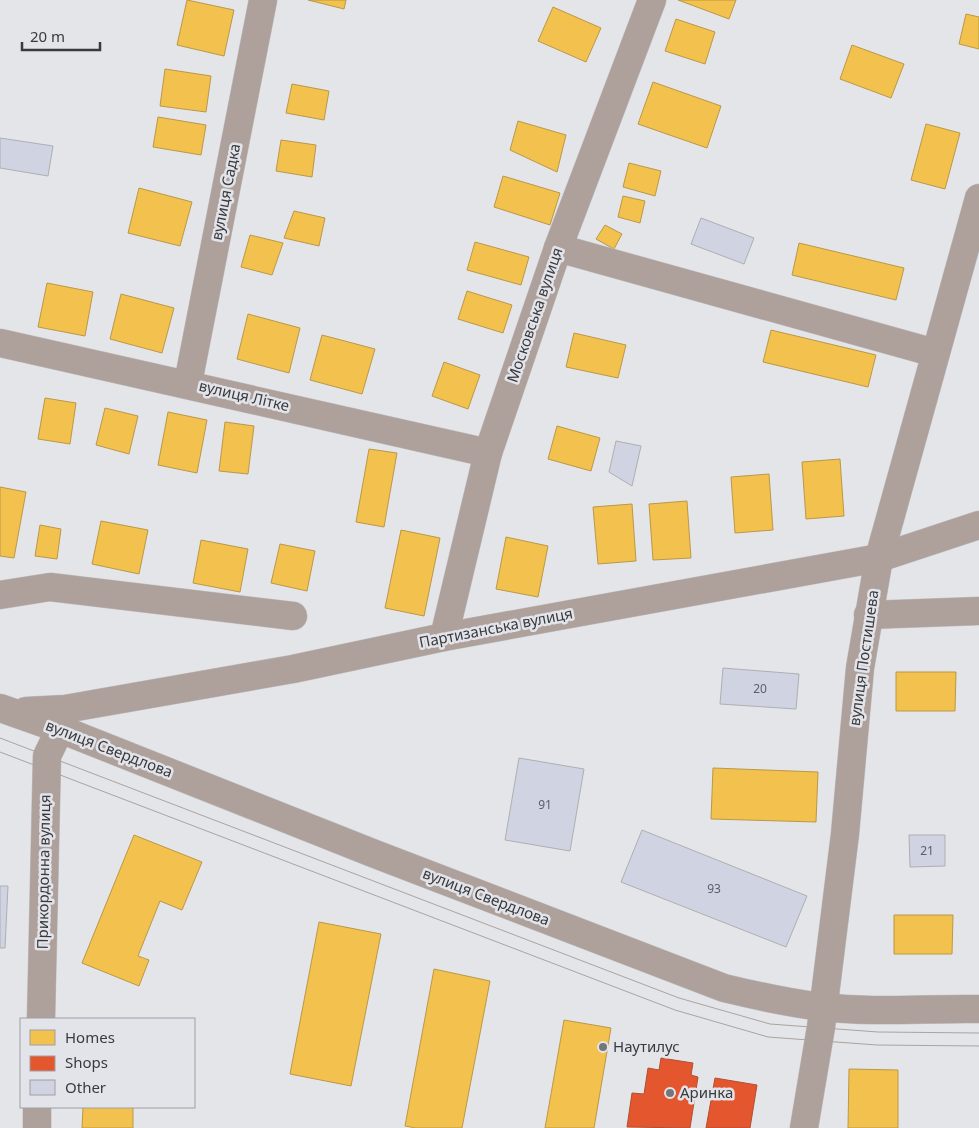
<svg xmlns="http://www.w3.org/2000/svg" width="979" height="1128" viewBox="0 0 979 1128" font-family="'Noto Sans',sans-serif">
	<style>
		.homes { fill: #f2c14e; stroke: #ba9849 }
		.shops { fill: #e4572e; stroke: #b14e32 }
		.building { fill: #cfd3e2; stroke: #aeafb1 }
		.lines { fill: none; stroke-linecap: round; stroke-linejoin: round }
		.minor-casing { stroke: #c3c3c5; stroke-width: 29 }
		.tertiary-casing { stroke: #c3c3c5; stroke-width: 29 }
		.minor { stroke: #aea19c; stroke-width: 28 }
		.tertiary { stroke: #aea19c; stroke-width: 28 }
		.tram { stroke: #aaa3a0; stroke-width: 1 }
		.poi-dot { fill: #757679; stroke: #e2e4ea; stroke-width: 2 }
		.labels { text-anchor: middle; stroke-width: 5; stroke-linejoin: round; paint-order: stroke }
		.number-label { font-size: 12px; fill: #5e6066 }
		.street-label { font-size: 15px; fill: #393a3d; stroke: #e2e4ea }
		.poi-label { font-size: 15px; fill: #393a3d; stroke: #e2e4ea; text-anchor: start }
	</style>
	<rect width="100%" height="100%" fill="#e4e5e8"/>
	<g class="homes">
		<path d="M187 0 234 10 224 56 177 45Z"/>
		<path d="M308 0H346L344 9Z"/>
		<path d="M678 0H736L729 19Z"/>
		<path d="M553 7 601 28 586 62 538 41Z"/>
		<path d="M966 14 979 17V49L959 44Z"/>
		<path d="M676 19 715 32 705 64 665 51Z"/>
		<path d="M852 45 904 64 891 98 840 79Z"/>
		<path d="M165 69 211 76 206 112 160 106Z"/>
		<path d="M653 82 721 106 707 148 638 124Z"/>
		<path d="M292 84 329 91 324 120 286 113Z"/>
		<path d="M158 117 206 125 201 155 153 147Z"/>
		<path d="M518 121 566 135 557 172 510 150Z"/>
		<path d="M926 124 960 133 945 189 911 180Z"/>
		<path d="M281 140 316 145 312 177 276 171Z"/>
		<path d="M629 163 661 171 655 196 623 187Z"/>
		<path d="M503 176 560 193 550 225 494 207Z"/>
		<path d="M139 188 192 202 180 246 128 233Z"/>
		<path d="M623 196 645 201 640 223 618 217Z"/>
		<path d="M294 211 325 218 319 246 284 238Z"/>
		<path d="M605 225 622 234 614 249 596 239Z"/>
		<path d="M250 235 283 243 272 275 241 267Z"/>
		<path d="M475 242 529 257 521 285 467 270Z"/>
		<path d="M799 243 904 268 896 300 792 275Z"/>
		<path d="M47 283 93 292 85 336 38 327Z"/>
		<path d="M467 291 512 305 503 333 458 319Z"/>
		<path d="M121 294 174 308 162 353 110 339Z"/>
		<path d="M248 314 300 328 289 373 237 359Z"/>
		<path d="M771 330 876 355 868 387 763 362Z"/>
		<path d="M574 333 626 345 618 378 566 367Z"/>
		<path d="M322 335 375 349 362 394 310 380Z"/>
		<path d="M444 362 480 375 468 409 432 396Z"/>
		<path d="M45 398 76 403 70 444 38 439Z"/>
		<path d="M105 408 138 416 129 454 96 445Z"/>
		<path d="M168 412 207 420 197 473 158 465Z"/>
		<path d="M225 422 254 426 248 474 219 471Z"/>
		<path d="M557 426 600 438 591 471 548 459Z"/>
		<path d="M369 449 397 453 384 527 356 522Z"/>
		<path d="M840 459 844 516 806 519 802 462Z"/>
		<path d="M769 474 773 530 735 533 731 477Z"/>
		<path d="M0 487 26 492 14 558 0 556Z"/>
		<path d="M687 501 691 558 653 560 649 504Z"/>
		<path d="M632 504 636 561 598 564 593 507Z"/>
		<path d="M101 521 148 530 139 574 92 564Z"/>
		<path d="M40 525 61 529 57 559 35 556Z"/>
		<path d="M401 530 440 538 424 616 385 608Z"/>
		<path d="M506 537 548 546 538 597 496 589Z"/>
		<path d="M201 540 248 549 240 592 193 583Z"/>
		<path d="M280 544 315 551 307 591 271 583Z"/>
		<path d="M896 672H956L955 711H896Z"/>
		<path d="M713 768 818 772 816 822 711 819Z"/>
		<path d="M134 835 202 862 182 910 160 901 138 956 149 960 139 986 82 963Z"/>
		<path d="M894 915H953L952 954H894Z"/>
		<path d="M319 922 381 934 351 1086 290 1074Z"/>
		<path d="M434 969 490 981 462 1128H416L405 1126Z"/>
		<path d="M564 1020 611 1028 594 1128H545Z"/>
		<path d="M849 1069 898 1070V1128H848Z"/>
		<path d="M83 1107H133V1128H82Z"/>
	</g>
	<g class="shops">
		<path d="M661 1058 693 1063 691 1075 698 1077 690 1128 627 1127 632 1093 644 1094 648 1068 659 1070Z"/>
		<path d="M715 1078 757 1085 750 1128H706Z"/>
	</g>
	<g class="building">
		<path d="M0 138 53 146 48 176 0 168Z"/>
		<path d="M701 218 754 238 744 264 691 244Z"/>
		<path d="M616 441 641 446 632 486 609 472Z"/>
		<path d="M723 668 799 674 796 709 720 704Z"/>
		<path d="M519 758 584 769 570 851 505 840Z"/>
		<path d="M642 830 807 896 786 947 621 882Z"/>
		<path d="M909 835H945V866L910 867Z"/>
		<path d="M0 886H8L5 948H0Z"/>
	</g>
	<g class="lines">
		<g class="minor-casing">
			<g id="minor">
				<path d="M558 248 935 353"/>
				<path d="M0 343 488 453"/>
				<path d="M188 383 263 0"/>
				<path d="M0 595 50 587 293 616"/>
				<path d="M868 615 979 611"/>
				<path d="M444 637 488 453 558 248 652 0"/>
				<path d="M41 1019 47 756 60 729"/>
				<path d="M37 1128V1107"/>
			</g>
		</g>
		<g class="tertiary-casing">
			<g id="tertiary">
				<path d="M0 708 60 729 375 854 724 988C757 996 789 1003 822 1007 874 1013 927 1008 979 1009"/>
				<path d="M26 711 65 709 293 669 444 637 879 558 979 525"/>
				<path d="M804 1128 821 1027 845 834 860 668 879 558 979 198"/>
			</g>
		</g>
		<use href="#minor" class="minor"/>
		<use href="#tertiary" class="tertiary"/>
		<g class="tram">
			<path d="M0 738 679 998 770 1024 878 1032 979 1033"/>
			<path d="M0 752 675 1010 768 1037 877 1045 979 1046"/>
		</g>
	</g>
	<g class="poi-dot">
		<circle cx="603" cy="1047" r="5"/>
		<circle cx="670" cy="1093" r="5"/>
	</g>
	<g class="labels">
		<g class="number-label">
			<text x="760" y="693">20</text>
			<text x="545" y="809">91</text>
			<text x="927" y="855">21</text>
			<text x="714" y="893">93</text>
		</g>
		<g class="street-label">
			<text transform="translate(226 192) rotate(-79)" y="5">вулиця Садка</text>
			<text transform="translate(535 315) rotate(-71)" y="5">Московська вулиця</text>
			<text transform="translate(244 396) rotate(13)" y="5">вулиця Літке</text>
			<text transform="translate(496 628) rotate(-11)" y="5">Партизанська вулиця</text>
			<text transform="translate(864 658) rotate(-82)" y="5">вулиця Постишева</text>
			<text transform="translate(109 749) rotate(21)" y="5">вулиця Свердлова</text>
			<text transform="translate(44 872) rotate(-89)" y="5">Прикордонна вулиця</text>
			<text transform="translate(486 897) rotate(21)" y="5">вулиця Свердлова</text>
		</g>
		<g class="poi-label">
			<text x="613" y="1052">Наутилус</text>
			<text x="680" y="1098">Аринка</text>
		</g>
	</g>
	<rect x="20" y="1018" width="175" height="90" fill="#e2e4ea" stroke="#9ea0a5"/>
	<rect x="30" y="1030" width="25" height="15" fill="#f2c14e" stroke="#9ea0a5"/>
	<text x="65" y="1043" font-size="15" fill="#393a3d">Homes</text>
	<rect x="30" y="1056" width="25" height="15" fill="#e4572e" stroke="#9ea0a5"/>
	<text x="65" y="1068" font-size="15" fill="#393a3d">Shops</text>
	<rect x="30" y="1080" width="25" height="15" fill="#cfd3e2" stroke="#9ea0a5"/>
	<text x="65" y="1093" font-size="15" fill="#393a3d">Other</text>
	<path d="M22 42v8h78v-8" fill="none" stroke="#393a3d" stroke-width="2.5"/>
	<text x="30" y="42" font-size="15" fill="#393a3d" stroke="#e2e4ea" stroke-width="4" paint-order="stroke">20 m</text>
</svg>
